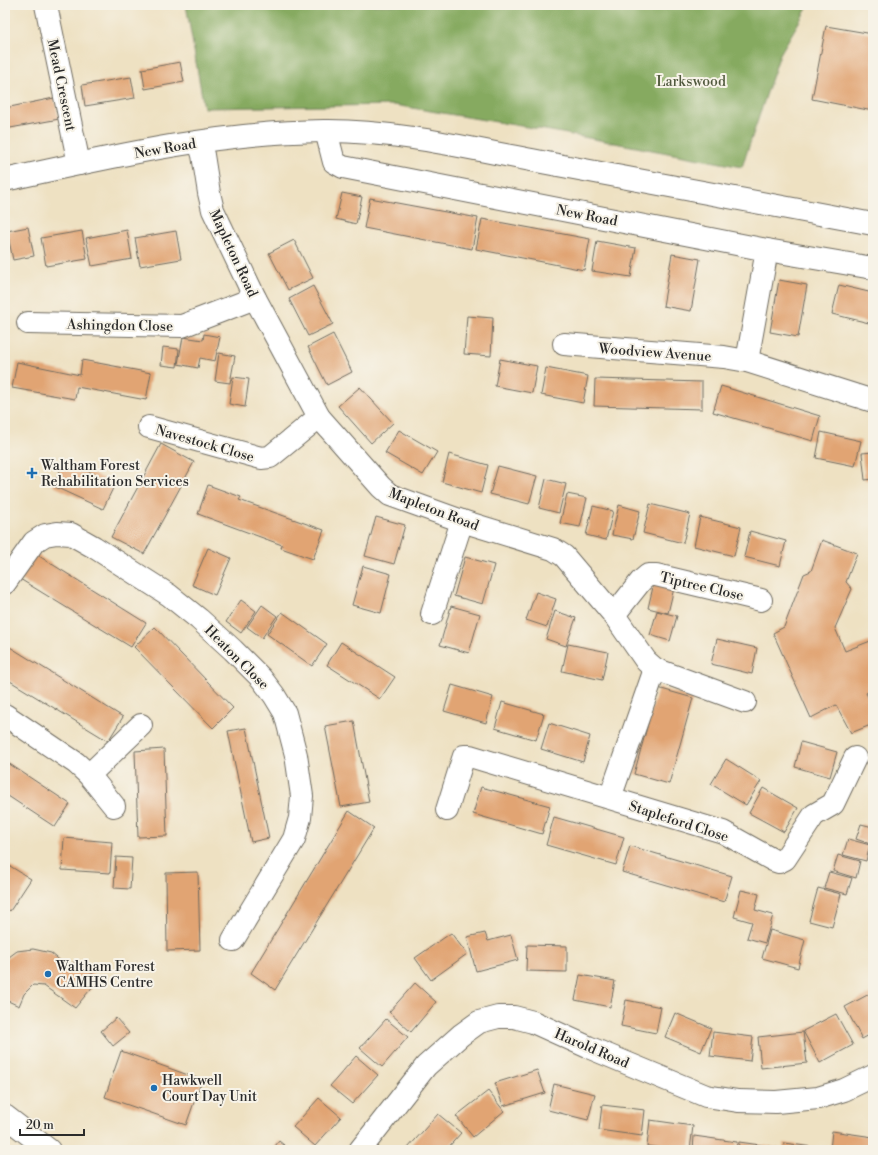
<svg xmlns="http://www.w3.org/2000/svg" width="878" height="1155" viewBox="0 0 878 1155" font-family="'Libre Bodoni',serif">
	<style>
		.forest { fill: #86aa60; stroke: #586a46 }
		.building { fill: #e1a473 }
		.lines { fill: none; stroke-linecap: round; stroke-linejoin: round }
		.street-casing { stroke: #6f6b60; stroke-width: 24 }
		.primary-casing { stroke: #6f6b60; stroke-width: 24 }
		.street { stroke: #fff; stroke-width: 22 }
		.primary { stroke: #fff; stroke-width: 22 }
		.poi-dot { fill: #1f6fb2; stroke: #f7f3e8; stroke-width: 1.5 }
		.labels { text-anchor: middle; stroke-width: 4; stroke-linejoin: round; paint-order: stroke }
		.park-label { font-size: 14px; fill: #51593e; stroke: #f7f3e8 }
		.street-label { font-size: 14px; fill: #2b2b2b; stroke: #f7f3e8 }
		.poi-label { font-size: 14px; fill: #2b2b2b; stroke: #f7f3e8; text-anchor: start }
	</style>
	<rect width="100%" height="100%" fill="#f7f3e8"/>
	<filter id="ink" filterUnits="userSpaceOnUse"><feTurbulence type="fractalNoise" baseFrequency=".025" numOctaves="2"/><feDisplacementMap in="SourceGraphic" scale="8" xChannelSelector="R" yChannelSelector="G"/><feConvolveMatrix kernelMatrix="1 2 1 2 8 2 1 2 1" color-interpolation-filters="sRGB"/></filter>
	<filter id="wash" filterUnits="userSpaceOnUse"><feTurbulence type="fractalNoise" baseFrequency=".012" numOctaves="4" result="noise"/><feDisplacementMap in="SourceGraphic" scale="16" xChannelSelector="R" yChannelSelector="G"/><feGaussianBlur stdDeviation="0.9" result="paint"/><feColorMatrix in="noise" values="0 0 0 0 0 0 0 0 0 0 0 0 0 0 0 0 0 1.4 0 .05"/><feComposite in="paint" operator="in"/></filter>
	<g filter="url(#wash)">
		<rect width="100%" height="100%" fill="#eee1c2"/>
		<path class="forest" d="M186 5H809L780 54 742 167 551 131 394 105 204 108Z"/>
		<g id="blocks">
			<g class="building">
				<path d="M826 26 873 34V111L812 99Z"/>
				<path d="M180 62 184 82 145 89 142 69Z"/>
				<path d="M131 77 135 98 85 106 82 85Z"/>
				<path d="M54 98 59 119 5 129V108Z"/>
				<path d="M342 193 362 197 356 224 336 219Z"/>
				<path d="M370 198 478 218 472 249 364 228Z"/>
				<path d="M482 219 590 239 584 270 476 249Z"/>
				<path d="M28 227 34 256 13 260 7 231Z"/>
				<path d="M127 230 132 259 92 266 86 238Z"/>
				<path d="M82 231 87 259 46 266 41 238Z"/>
				<path d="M176 231 181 259 140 266 135 238Z"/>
				<path d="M294 240 313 278 288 290 269 253Z"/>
				<path d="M597 241 636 248 631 277 592 271Z"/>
				<path d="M672 254 700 259 691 311 663 306Z"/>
				<path d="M779 280 807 285 798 337 770 332Z"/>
				<path d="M839 285 873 293V324L832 314Z"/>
				<path d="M313 286 333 324 308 336 289 299Z"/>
				<path d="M467 316 493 318 491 356 464 354Z"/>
				<path d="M204 334 220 337 215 361 200 358 198 368 178 364 183 337 203 340Z"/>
				<path d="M333 334 352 372 327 385 308 347Z"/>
				<path d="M163 347 179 349 177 367 161 365Z"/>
				<path d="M219 353 235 356 230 383 215 381Z"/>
				<path d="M500 359 537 366 532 393 495 386Z"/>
				<path d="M82 360 151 373 146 400 77 387 75 399 12 388 17 362 80 375Z"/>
				<path d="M546 368 588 376 583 403 541 395Z"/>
				<path d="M233 377 249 379 245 407 229 404Z"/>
				<path d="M595 379 702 382V409L594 406Z"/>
				<path d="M721 386 820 416 813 441 713 412Z"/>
				<path d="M360 387 393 423 371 443 338 406Z"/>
				<path d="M399 430 437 452 423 475 385 453Z"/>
				<path d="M821 432 861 441 855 466 816 458Z"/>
				<path d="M161 444 194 462 144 554 111 537Z"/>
				<path d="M873 452V479L865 480 862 453Z"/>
				<path d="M449 454 488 465 481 493 442 482Z"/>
				<path d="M65 460 115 484 103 509 53 486Z"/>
				<path d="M498 466 537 476 529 504 490 494Z"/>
				<path d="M546 479 566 484 559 513 539 508Z"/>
				<path d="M208 485 241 497 239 500 324 530 313 559 281 548 282 545 198 514Z"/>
				<path d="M567 494 587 498 580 527 560 523Z"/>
				<path d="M650 504 690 514 683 543 643 533Z"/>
				<path d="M619 505 640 511 633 539 612 535Z"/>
				<path d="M593 506 613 511 606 540 586 535Z"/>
				<path d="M376 517 405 525 394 564 365 556Z"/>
				<path d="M700 517 741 527 734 556 694 546Z"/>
				<path d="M750 531 786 541 780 566 744 557Z"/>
				<path d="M822 540 857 553 846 582 852 589 835 628 845 651 873 640V690L866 693 873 707V724L851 733 836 705 811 718 773 633 784 627 804 574 811 571Z"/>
				<path d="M208 548 231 558 215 595 192 585Z"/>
				<path d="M31 551 146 623 131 647 15 576Z"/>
				<path d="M465 557 494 565 483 604 454 596Z"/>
				<path d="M363 566 391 574 381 613 352 605Z"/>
				<path d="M654 583 674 588 668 613 648 608Z"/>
				<path d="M536 592 556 599 547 627 526 620Z"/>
				<path d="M241 600 256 611 241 633 226 622Z"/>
				<path d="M262 605 277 616 262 638 247 627Z"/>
				<path d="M451 606 480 614 469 653 440 645Z"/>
				<path d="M555 611 576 618 566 646 546 639Z"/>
				<path d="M657 611 677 616 670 641 650 635Z"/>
				<path d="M282 612 327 644 312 666 267 634Z"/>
				<path d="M155 627 233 708 213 728 134 647Z"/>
				<path d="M717 639 757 648 752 674 711 664Z"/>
				<path d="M341 642 395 677 380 699 327 665Z"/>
				<path d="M5 644 123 717 108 741 5 678Z"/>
				<path d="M568 644 608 652 602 680 562 671Z"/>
				<path d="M452 685 493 697 486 723 444 711Z"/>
				<path d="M658 688 693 698 669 784 634 774Z"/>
				<path d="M502 702 544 714 536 740 495 728Z"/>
				<path d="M354 721 369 802 341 807 325 726Z"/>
				<path d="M549 723 590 736 583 762 541 749Z"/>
				<path d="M246 728 269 838 251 842 228 731Z"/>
				<path d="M801 742 837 752 830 777 795 767Z"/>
				<path d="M164 749 167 836 138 837 135 751Z"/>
				<path d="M726 759 761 781 746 805 711 784Z"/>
				<path d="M5 761 70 804 55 827 5 794Z"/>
				<path d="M481 787 550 806 542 834 473 814Z"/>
				<path d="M763 788 798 808 784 832 749 813Z"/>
				<path d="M349 811 374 828 275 990 251 973Z"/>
				<path d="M554 817 624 837 616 865 546 845Z"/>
				<path d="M861 824 873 827V845L856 839Z"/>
				<path d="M64 838 112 842 110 873 62 870Z"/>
				<path d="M848 839 870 845 866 861 843 855Z"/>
				<path d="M630 846 732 876 724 902 622 872Z"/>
				<path d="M838 855 860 861 856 878 833 871Z"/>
				<path d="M116 857 132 858 130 889 114 888Z"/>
				<path d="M5 863 31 879 10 911 5 907Z"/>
				<path d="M198 872 200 950 167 951 166 873Z"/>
				<path d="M829 872 852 878 847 894 824 888Z"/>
				<path d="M818 888 841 894 832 927 809 921Z"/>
				<path d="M741 890 759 894 755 910 773 915 765 943 747 938 752 922 734 917Z"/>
				<path d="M770 930 805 940 798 968 762 958Z"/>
				<path d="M451 933 467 954 431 980 415 958Z"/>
				<path d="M485 933 488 941 511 935 518 960 476 971 467 937Z"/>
				<path d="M527 945 567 946V972L526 971Z"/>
				<path d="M33 949 51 953 69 968 75 960 99 979 75 1008 44 986 33 985 24 994 19 1006 8 1001 5 1005V960L17 951Z"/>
				<path d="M580 975 615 981 610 1007 575 1000Z"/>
				<path d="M415 983 436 1002 411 1032 389 1012Z"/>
				<path d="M873 992V1033L862 1039 845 1007Z"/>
				<path d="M626 1000 661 1007 656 1033 621 1026Z"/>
				<path d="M675 1013 711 1028 701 1052 665 1037Z"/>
				<path d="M836 1014 853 1045 820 1063 803 1031Z"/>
				<path d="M116 1018 129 1033 113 1046 101 1031Z"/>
				<path d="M386 1019 408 1037 382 1067 360 1048Z"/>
				<path d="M713 1032 753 1037 750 1061 710 1056Z"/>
				<path d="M803 1032 807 1063 761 1068 758 1037Z"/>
				<path d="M121 1051 202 1080 186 1125 105 1097Z"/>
				<path d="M356 1056 378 1075 352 1104 330 1086Z"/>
				<path d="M537 1070 545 1093 503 1106 495 1083Z"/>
				<path d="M554 1084 595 1094 588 1120 548 1110Z"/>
				<path d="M488 1091 504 1111 473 1137 456 1116Z"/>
				<path d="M319 1098 341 1117 315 1146 293 1127Z"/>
				<path d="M602 1105 645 1110 642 1136 599 1130Z"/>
				<path d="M438 1114 461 1133 446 1150H410L408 1148Z"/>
				<path d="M650 1120 693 1126 690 1150H679L647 1146Z"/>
				<path d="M832 1131 873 1137V1150H830Z"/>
				<path d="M694 1136 737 1142 736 1150H693Z"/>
				<path d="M279 1141 290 1150H272Z"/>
				<path d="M739 1142 781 1148V1150H738Z"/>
				<path d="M784 1143 827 1149 826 1150H783Z"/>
			</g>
		</g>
	</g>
	<g filter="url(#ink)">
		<use href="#blocks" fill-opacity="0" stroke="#6f6b60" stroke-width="1"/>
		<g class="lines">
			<g class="street-casing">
				<g id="street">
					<path d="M46 5 79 164"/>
					<path d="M326 131 334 162 343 167 767 250 873 268"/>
					<path d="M199 142 203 155 209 193 213 210 255 298 319 417 381 487 390 495 462 521 553 549 564 556 614 615 646 661 655 669 745 702"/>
					<path d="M28 323 182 326 255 298"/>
					<path d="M564 344 724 357 747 361 873 401"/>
					<path d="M747 361 767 250"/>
					<path d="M149 427 261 458 270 457 319 417"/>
					<path d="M5 583 34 542 45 535 57 533 71 534 94 547 169 595 199 619 233 650 261 678 274 695 285 713 296 755 302 796 300 818 294 839 233 940"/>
					<path d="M432 614 462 521"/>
					<path d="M614 615 641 581 648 575H656L761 600"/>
					<path d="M5 715 76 763 89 775 114 806"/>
					<path d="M89 775 141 725"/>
					<path d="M610 798 655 669"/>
					<path d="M447 810 462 762 464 756H470L723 832 773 860 779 862 785 859 814 815 833 804 855 758"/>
					<path d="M5 1116 49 1150"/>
					<path d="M360 1150 426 1066 461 1035 479 1022 498 1017H514L533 1022 588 1047 706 1096 738 1101 776 1102 818 1098 844 1090 873 1076"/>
				</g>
			</g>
			<g class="primary-casing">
				<path id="primary" d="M5 180C110 157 216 132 324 131 397 130 475 150 547 163 656 183 765 203 873 224"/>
			</g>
			<use href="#street" class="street"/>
			<use href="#primary" class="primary"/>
		</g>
	</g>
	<g class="poi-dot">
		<path d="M30 467h4v4h4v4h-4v4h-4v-4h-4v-4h4z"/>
		<circle cx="48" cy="974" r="4"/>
		<circle cx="154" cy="1088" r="4"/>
	</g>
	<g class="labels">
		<g class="park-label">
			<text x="691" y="86">Larkswood</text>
		</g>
		<g class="street-label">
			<text transform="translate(62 85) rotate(78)" y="5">Mead Crescent</text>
			<text transform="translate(165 148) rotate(-10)" y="5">New Road</text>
			<text transform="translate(587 215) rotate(11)" y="5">New Road</text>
			<text transform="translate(234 253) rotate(65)" y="5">Mapleton Road</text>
			<text transform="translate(120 325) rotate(1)" y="5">Ashingdon Close</text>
			<text transform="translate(655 352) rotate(4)" y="5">Woodview Avenue</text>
			<text transform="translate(205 443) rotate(16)" y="5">Navestock Close</text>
			<text transform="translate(434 509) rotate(21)" y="5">Mapleton Road</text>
			<text transform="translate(702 586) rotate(13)" y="5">Tiptree Close</text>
			<text transform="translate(237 657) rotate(45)" y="5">Heaton Close</text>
			<text transform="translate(679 821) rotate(18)" y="5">Stapleford Close</text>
			<text transform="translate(592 1048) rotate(23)" y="5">Harold Road</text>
		</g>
		<g class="poi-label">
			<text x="41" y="470">Waltham Forest<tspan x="41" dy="16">Rehabilitation Services</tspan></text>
			<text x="56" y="971">Waltham Forest<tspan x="56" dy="16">CAMHS Centre</tspan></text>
			<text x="162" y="1085">Hawkwell<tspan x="162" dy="16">Court Day Unit</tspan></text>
		</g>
	</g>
	<rect width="878" height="1155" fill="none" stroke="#f7f3e8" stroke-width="20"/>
	<path d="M20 1129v6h64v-6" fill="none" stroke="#2b2b2b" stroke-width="2"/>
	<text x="26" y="1129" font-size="12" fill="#2b2b2b" stroke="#f7f3e8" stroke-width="3" paint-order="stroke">20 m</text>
</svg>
